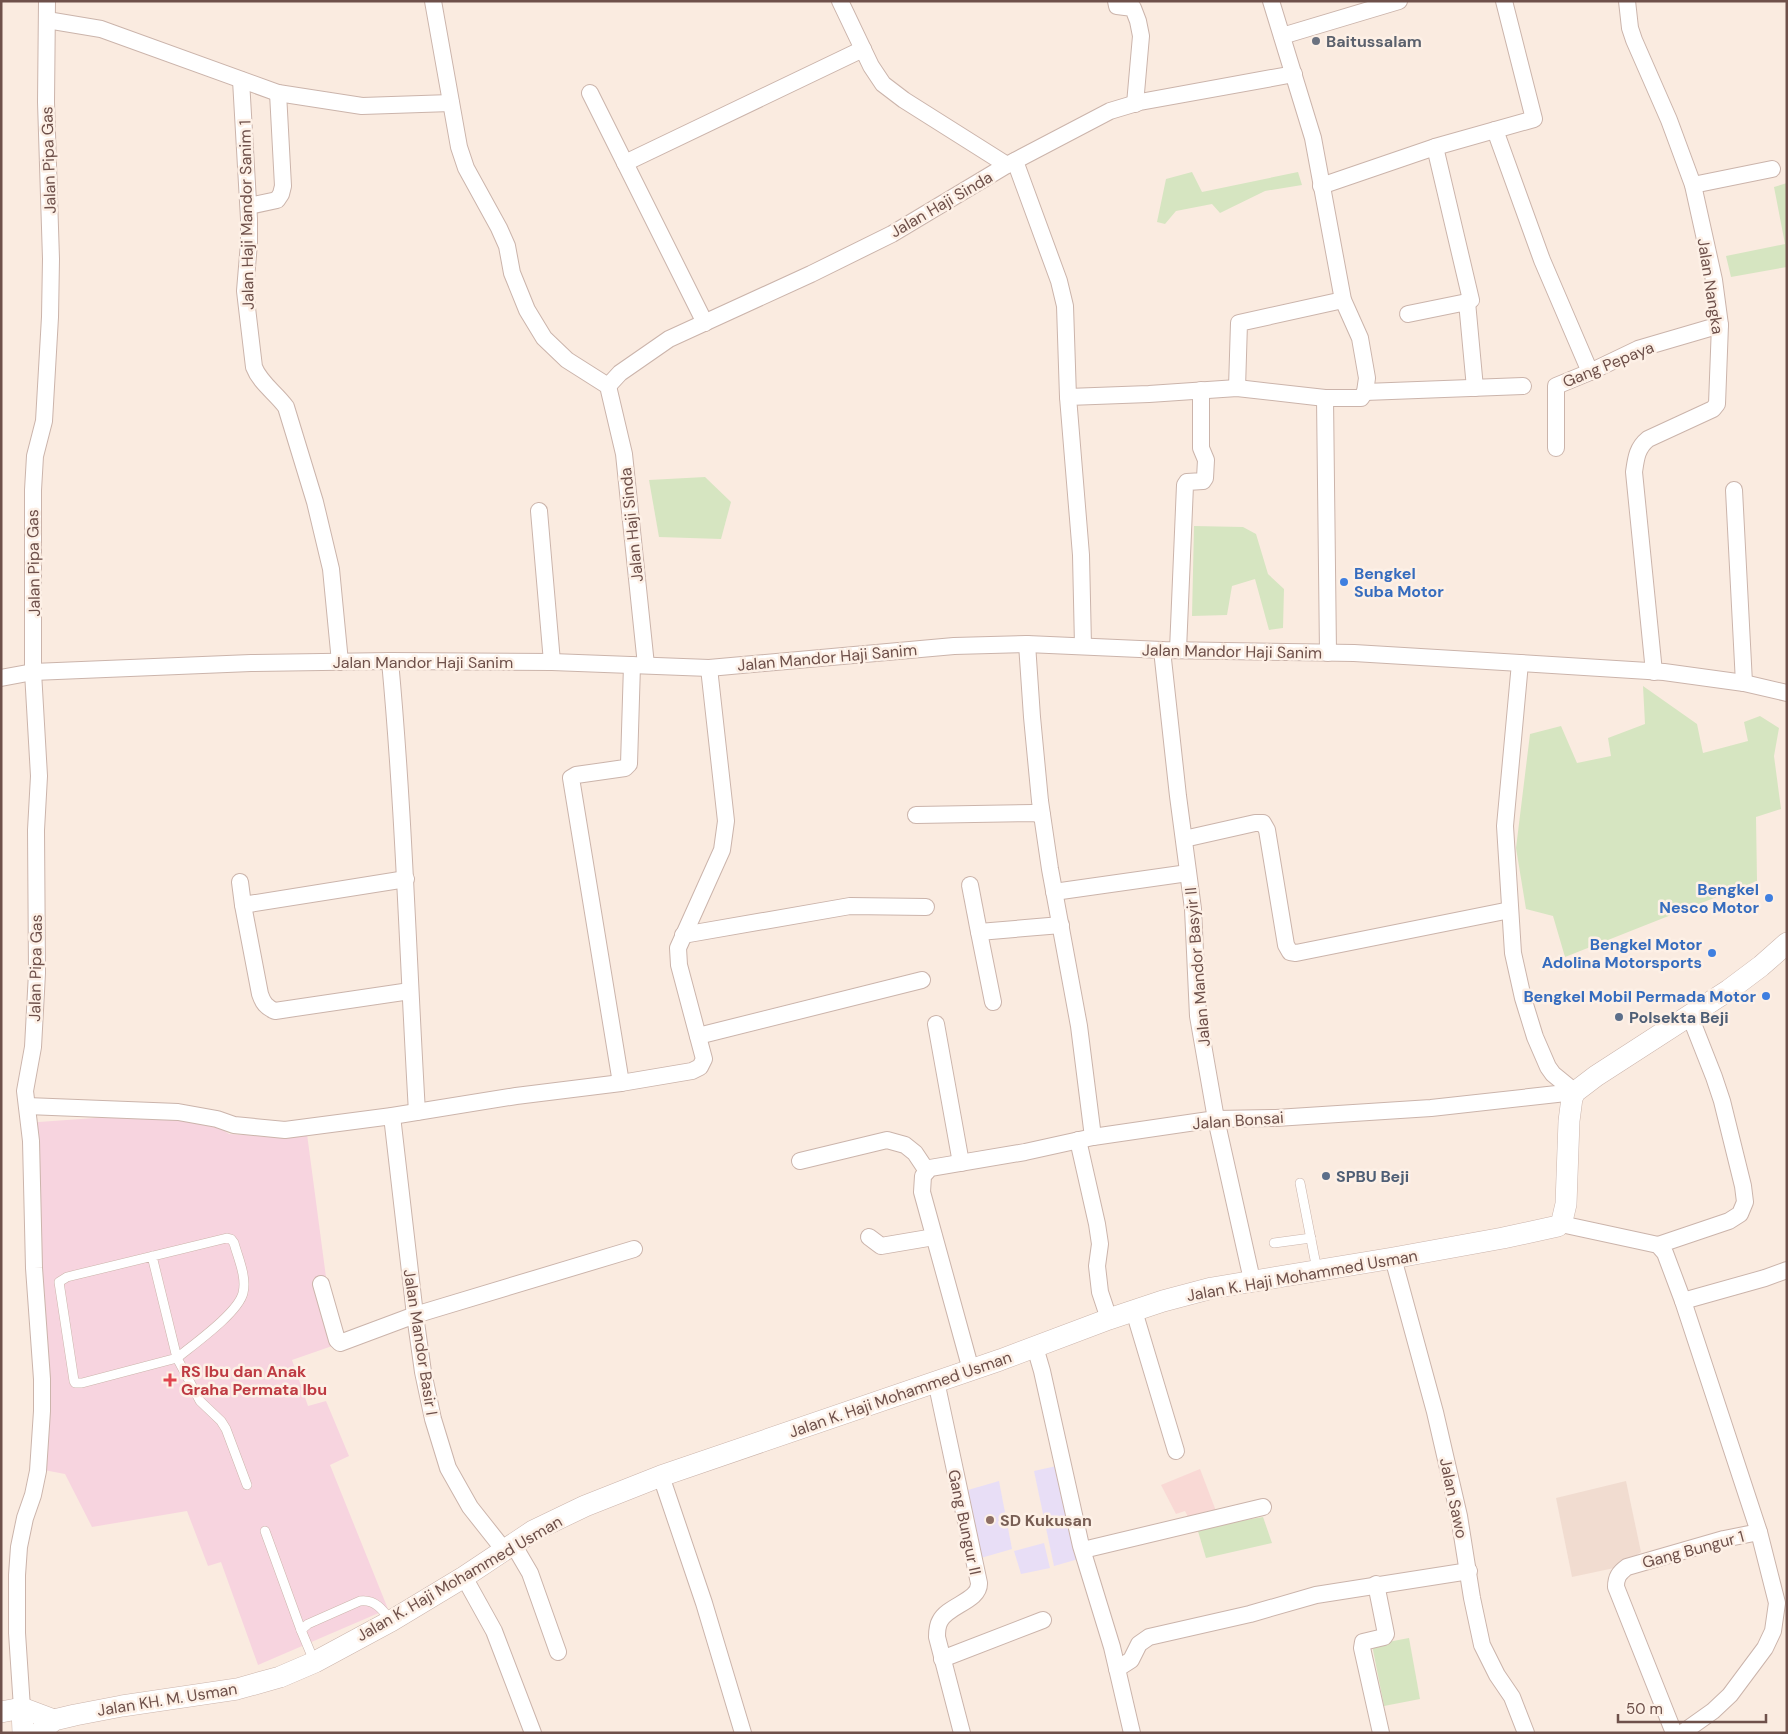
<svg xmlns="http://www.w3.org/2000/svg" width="1788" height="1734" viewBox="0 0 1788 1734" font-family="'DM Sans',sans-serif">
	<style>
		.residential { fill: #f1dcd0 }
		.commercial { fill: #f9d9d5 }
		.education { fill: #e8def6 }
		.medical { fill: #f7d4df }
		.green { fill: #d6e5c1 }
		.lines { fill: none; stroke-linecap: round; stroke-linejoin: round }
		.service-casing { stroke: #cbb4ab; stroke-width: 10 }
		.minor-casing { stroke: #cbb4ab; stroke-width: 18 }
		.tertiary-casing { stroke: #cbb4ab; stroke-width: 22 }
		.service { stroke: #fff; stroke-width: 9 }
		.minor { stroke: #fff; stroke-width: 16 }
		.tertiary { stroke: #fff; stroke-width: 21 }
		.worship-dot { fill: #6b7280; stroke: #fdf0e6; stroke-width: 2 }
		.shop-dot { fill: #3f7fe0; stroke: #fdf0e6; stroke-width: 2 }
		.service-dot { fill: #5c6f8a; stroke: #fdf0e6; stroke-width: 2 }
		.health-dot { fill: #e0444e; stroke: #fdf0e6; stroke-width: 2 }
		.education-dot { fill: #8d6e63; stroke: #fdf0e6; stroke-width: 2 }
		.labels { text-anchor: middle; stroke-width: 5; stroke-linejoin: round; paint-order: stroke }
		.worship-label { font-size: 16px; font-weight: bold; fill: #5b616d; stroke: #fdf0e6; text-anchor: start }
		.street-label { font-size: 16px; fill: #6e504a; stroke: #fdf0e6 }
		.shop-label { font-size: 16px; font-weight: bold; fill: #366cbe; stroke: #fdf0e6; text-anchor: end }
		.service-label { font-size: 16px; font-weight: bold; fill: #4e5e75; stroke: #fdf0e6; text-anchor: start }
		.health-label { font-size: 16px; font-weight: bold; fill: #be3a42; stroke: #fdf0e6; text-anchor: start }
		.education-label { font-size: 16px; font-weight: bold; fill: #785e54; stroke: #fdf0e6; text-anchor: start }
	</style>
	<rect width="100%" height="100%" fill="#faebe0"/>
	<path class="residential" d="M1626 1481 1641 1552 1619 1567 1572 1577 1556 1498Z"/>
	<path class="commercial" d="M1200 1469 1216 1511 1189 1519 1185 1511 1176 1514 1161 1485Z"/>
	<g class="education">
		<path d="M1061 1465 1082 1558 1054 1566 1034 1471Z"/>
		<path d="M999 1481 1012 1549 981 1558 968 1490Z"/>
		<path d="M1044 1543 1050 1568 1021 1574 1014 1551Z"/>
	</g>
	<path class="medical" d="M178 1112 213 1123 229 1134 275 1137 307 1134 335 1345 292 1360 308 1406 326 1401 349 1456 330 1465 388 1609 258 1665 221 1562 208 1566 187 1511 92 1527 65 1474 44 1470 25 1123Z"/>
	<g class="green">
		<path d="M1192 172 1202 192 1298 172 1302 185 1265 191 1220 213 1212 204 1176 211 1165 224 1157 222 1166 179Z"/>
		<path d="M1787 183V267L1731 277 1726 256 1785 244 1774 187Z"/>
		<path d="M705 477 731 502 721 539 659 537 649 480Z"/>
		<path d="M1194 526 1243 527 1256 534 1268 574 1284 589 1283 628 1269 630 1255 579 1232 586 1227 615 1192 616Z"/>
		<path d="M1643 686 1697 724 1703 753 1748 741 1744 722 1760 716 1779 728 1774 756 1781 809 1756 817 1757 881 1565 957 1553 916 1526 909 1516 848 1530 734 1561 726 1577 763 1611 756 1608 738 1645 724Z"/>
		<path d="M1263 1517 1272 1543 1206 1558 1197 1528Z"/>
		<path d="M1409 1638 1420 1699 1384 1706 1372 1645Z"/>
	</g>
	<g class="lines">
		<g class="service-casing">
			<g id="service">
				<path d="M1300 1183 1317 1270"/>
				<path d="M1274 1243 1311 1238"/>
				<path d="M152 1256 177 1358C194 1344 238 1313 243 1293 247 1277 238 1258 234 1243L231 1239 227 1238 67 1277 59 1282 74 1381 75 1383H82L177 1358 200 1401 221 1421 226 1429 247 1485"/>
				<path d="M265 1531 301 1630 314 1661"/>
				<path d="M301 1630 308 1624 360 1601C375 1599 383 1610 391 1621"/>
			</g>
		</g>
		<g class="minor-casing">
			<g id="minor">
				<path d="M433 1 459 147 466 168 499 228 507 246 512 273 527 310 544 338 567 360 608 386 624 454 646 665"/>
				<path d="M840 1 871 66 883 84 904 100 1007 165"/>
				<path d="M1116 1 1117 6 1133 8 1138 21 1141 36 1135 104"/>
				<path d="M1627 1 1630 28 1634 40 1669 120 1693 185 1714 280 1720 325 1717 404 1713 409 1648 439C1637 448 1636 458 1634 472L1654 672"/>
				<path d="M47 20 101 29 278 93 362 106 451 103"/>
				<path d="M1282 36 1399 1"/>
				<path d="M241 80 249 219V243L245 291 254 367C260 383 276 393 286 407L315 502 331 569 340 662"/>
				<path d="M590 93 705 323"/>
				<path d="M1495 130 1542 260 1590 372"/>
				<path d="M1435 147 1471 300 1467 302"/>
				<path d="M1015 161 1059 281 1065 306 1068 397"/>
				<path d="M625 163 863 49"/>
				<path d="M1693 185 1772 169"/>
				<path d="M1321 186 1435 147 1534 119 1504 1"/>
				<path d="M249 206 277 200 281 194 283 186 278 93"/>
				<path d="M1408 314 1467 302 1475 388"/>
				<path d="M608 386 620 373 669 339 811 274 892 234 1007 165 1110 111 1140 102 1294 74"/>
				<path d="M1237 388 1239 323 1343 300"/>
				<path d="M1365 392 1523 386"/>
				<path d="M1325 398 1328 653"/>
				<path d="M1556 448V386L1590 372 1638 349 1720 325"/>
				<path d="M1734 490 1744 683"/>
				<path d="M539 511 552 662"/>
				<path d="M1027 644 1032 717 1040 801 1050 869 1079 1026 1093 1137"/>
				<path d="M1083 646 1081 555 1068 397 1149 394 1237 388 1325 398H1361L1365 392 1367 378 1360 338 1343 300 1313 138 1271 1"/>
				<path d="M1162 650 1178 796 1193 909 1198 1016 1216 1119 1252 1280"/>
				<path d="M1178 650 1185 485 1187 482 1203 481 1205 478 1206 460 1201 448V390"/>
				<path d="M390 661C404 811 408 961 417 1112"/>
				<path d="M1520 663 1505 826 1513 953 1523 998 1535 1037 1548 1067 1553 1074 1575 1092"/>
				<path d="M1 678 33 672 251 663 390 661 552 662 709 668 954 646 1027 644 1162 650 1354 653 1520 663 1664 672 1744 683 1787 693"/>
				<path d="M916 815 1033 813 1042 815"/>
				<path d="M1184 839 1255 823H1263L1267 830 1286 945 1290 952 1296 953 1510 910"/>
				<path d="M240 882 243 905 260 994C263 1003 266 1007 275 1011L410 991"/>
				<path d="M970 885 979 932"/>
				<path d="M1054 892 1188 873"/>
				<path d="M243 905 406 879"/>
				<path d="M683 935 850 906 926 907"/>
				<path d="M993 1002 979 932 1061 925"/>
				<path d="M936 1024 961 1163"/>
				<path d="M698 1036 922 980"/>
				<path d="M621 1083 571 778 576 775 625 768 629 764 632 665"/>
				<path d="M27 1106 178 1112 217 1119 234 1125 285 1130 392 1116 516 1096 621 1083 692 1071 700 1067 704 1059 679 965 678 948 722 850 726 821 709 668"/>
				<path d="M392 1116 415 1315 423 1372 433 1419 448 1468 470 1507 504 1550"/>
				<path d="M1078 1140 1097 1224 1100 1244 1097 1266 1100 1292 1109 1319"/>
				<path d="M800 1161 887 1140 905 1145 915 1153 927 1171"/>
				<path d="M1561 1224 1649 1243 1658 1245 1665 1253 1683 1301 1759 1532 1777 1603 1773 1631 1765 1648 1730 1695 1713 1711 1682 1733"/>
				<path d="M869 1237 881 1246 934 1237"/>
				<path d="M1658 1245 1729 1221 1740 1214 1745 1202 1743 1186 1722 1101 1714 1077 1690 1016"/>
				<path d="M1393 1258 1435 1412 1459 1516 1472 1598 1482 1645 1497 1675 1512 1697 1526 1733"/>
				<path d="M321 1284 337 1340 340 1343 415 1315 634 1249"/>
				<path d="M1683 1301 1765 1278 1787 1270"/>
				<path d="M1134 1311 1176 1451"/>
				<path d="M1035 1347 1042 1371 1081 1546 1112 1647 1132 1733"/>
				<path d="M971 1370 922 1192 923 1176 930 1168 1025 1152 1093 1137 1216 1119 1276 1118 1431 1108 1575 1092"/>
				<path d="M936 1381 979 1583C980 1601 948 1605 940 1621 937 1626 937 1632 937 1637L962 1733"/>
				<path d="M661 1476 704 1603 743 1733"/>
				<path d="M513 1544 530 1573 558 1652"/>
				<path d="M1083 1550 1263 1507"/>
				<path d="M464 1577 494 1631 533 1733"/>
				<path d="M1376 1584 1386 1634 1384 1637 1363 1642 1362 1648 1381 1733"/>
				<path d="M942 1659 1043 1620"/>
				<path d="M1117 1669 1131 1660 1139 1644 1149 1637 1250 1614 1316 1595 1469 1571"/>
				<path d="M22 1708 17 1633V1575L19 1547 25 1518 33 1495 38 1471 42 1411V1379L34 1268 31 1141 25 1091 33 1047 37 973 36 830 39 776 33 672V490L35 456 44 421 50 317 51 259 46 102 47 1"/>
				<path d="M1674 1733 1616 1587C1616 1577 1619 1573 1627 1567L1724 1539 1759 1532"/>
			</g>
		</g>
		<g class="tertiary-casing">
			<g id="tertiary">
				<path d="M22 1708 23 1733"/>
				<path d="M1 1712 22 1708 54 1720"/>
				<path d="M39 1733 54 1720 75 1715 122 1706 237 1689 280 1677 315 1662 391 1621 464 1577 533 1531 585 1506 661 1476 1000 1360 1109 1319 1163 1301 1212 1288 1393 1258 1503 1238 1558 1226 1562 1221 1566 1204 1569 1121 1572 1098 1575 1092 1596 1076 1729 990 1761 966 1787 943"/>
			</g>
		</g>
		<use href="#service" class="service"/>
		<use href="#minor" class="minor"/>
		<use href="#tertiary" class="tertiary"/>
	</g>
	<circle class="worship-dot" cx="1316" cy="41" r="5"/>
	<g class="shop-dot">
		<circle cx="1344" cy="582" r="5"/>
		<circle cx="1769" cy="898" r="5"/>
		<circle cx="1712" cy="953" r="5"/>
		<circle cx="1766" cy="996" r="5"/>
	</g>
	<g class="service-dot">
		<circle cx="1619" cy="1017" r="5"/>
		<circle cx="1326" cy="1176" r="5"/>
	</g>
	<path class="health-dot" d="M167.5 1372.5h5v5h5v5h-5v5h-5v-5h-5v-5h5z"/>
	<circle class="education-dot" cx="990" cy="1520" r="5"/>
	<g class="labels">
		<g class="worship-label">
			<text x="1326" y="47">Baitussalam</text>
		</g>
		<g class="street-label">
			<text transform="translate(48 160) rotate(-92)" y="6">Jalan Pipa Gas</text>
			<text transform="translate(941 204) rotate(-30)" y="6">Jalan Haji Sinda</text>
			<text transform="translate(246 215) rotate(-91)" y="6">Jalan Haji Mandor Sanim 1</text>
			<text transform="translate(1711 286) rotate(81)" y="6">Jalan Nangka</text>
			<text transform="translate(1608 364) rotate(-22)" y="6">Gang Pepaya</text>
			<text transform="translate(631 525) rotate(-96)" y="6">Jalan Haji Sinda</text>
			<text transform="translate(33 563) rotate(-91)" y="6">Jalan Pipa Gas</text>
			<text transform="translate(1232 651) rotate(1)" y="6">Jalan Mandor Haji Sanim</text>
			<text transform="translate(827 657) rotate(-5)" y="6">Jalan Mandor Haji Sanim</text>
			<text x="423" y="668">Jalan Mandor Haji Sanim</text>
			<text transform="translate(1197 967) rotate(-95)" y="6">Jalan Mandor Basyir II</text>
			<text transform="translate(35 968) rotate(-89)" y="6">Jalan Pipa Gas</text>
			<text transform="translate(1238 1120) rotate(-4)" y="6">Jalan Bonsai</text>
			<text transform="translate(1302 1275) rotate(-10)" y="6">Jalan K. Haji Mohammed Usman</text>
			<text transform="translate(421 1342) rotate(81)" y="6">Jalan Mandor Basir I</text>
			<text transform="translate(900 1394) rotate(-19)" y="6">Jalan K. Haji Mohammed Usman</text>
			<text transform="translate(1454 1498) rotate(78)" y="6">Jalan Sawo</text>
			<text transform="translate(965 1522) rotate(78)" y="6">Gang Bungur II</text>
			<text transform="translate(1693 1549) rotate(-15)" y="6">Gang Bungur 1</text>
			<text transform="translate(459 1578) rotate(-30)" y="6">Jalan K. Haji Mohammed Usman</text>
			<text transform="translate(167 1699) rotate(-9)" y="6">Jalan KH. M. Usman</text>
		</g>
		<g class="shop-label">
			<text x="1354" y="579" text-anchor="start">Bengkel<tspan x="1354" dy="18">Suba Motor</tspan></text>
			<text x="1759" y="895">Bengkel<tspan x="1759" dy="18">Nesco Motor</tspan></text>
			<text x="1702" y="950">Bengkel Motor<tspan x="1702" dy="18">Adolina Motorsports</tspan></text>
			<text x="1756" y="1002">Bengkel Mobil Permada Motor</text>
		</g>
		<g class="service-label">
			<text x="1629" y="1023">Polsekta Beji</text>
			<text x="1336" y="1182">SPBU Beji</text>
		</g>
		<g class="health-label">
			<text x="181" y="1377">RS Ibu dan Anak<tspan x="181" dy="18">Graha Permata Ibu</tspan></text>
		</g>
		<g class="education-label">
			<text x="1000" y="1526">SD Kukusan</text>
		</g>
	</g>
	<rect width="1788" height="1734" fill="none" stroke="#6e504a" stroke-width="5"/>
	<path d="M1618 1714v8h148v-8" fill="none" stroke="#6e504a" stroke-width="2.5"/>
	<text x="1626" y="1714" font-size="15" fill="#6e504a" stroke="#fdf0e6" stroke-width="4" paint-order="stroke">50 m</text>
</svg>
